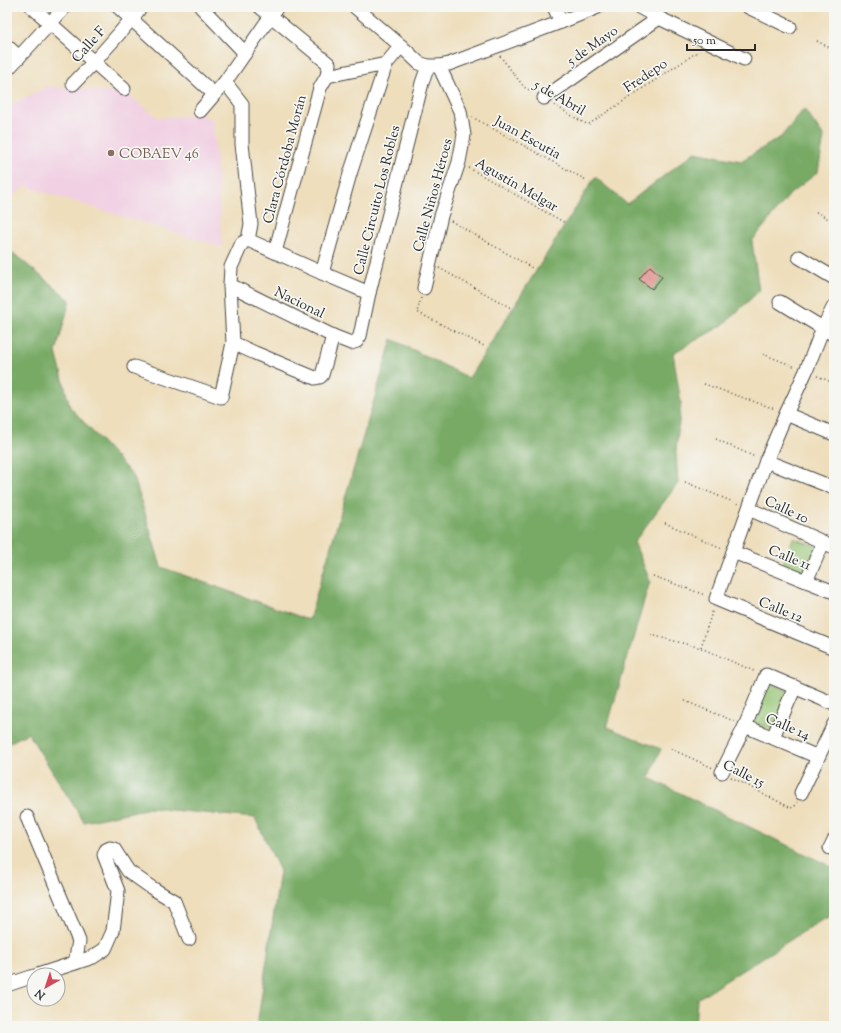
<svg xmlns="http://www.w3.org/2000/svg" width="841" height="1033" viewBox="0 0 841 1033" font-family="'Sorts Mill Goudy',serif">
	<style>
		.built { fill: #f1d0e3 }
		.green { fill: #96c574; stroke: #607850 }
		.forest { fill: #78aa66; stroke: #526a48 }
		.building { fill: #df8d8a }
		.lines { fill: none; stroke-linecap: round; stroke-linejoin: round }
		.minor-casing { stroke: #484641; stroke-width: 15 }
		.path { stroke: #484641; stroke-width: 1.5; stroke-dasharray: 1 3; stroke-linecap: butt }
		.minor { stroke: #fff; stroke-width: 13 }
		.education-dot { fill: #8d6e63; stroke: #f6f6f2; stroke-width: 1.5 }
		.labels { text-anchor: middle; stroke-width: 3.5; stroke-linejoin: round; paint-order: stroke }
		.street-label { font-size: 14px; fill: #2b2b2b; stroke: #f6f6f2 }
		.education-label { font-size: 14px; fill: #785e54; stroke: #f6f6f2; text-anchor: start }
	</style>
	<rect width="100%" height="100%" fill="#f6f6f2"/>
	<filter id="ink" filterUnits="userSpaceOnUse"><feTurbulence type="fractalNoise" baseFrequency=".025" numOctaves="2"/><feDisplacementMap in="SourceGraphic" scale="8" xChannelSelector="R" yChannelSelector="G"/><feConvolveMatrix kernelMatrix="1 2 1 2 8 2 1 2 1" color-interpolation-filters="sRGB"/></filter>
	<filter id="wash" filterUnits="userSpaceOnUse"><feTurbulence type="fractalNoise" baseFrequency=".012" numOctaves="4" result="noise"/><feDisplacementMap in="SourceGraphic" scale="16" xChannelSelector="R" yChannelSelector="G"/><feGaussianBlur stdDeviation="0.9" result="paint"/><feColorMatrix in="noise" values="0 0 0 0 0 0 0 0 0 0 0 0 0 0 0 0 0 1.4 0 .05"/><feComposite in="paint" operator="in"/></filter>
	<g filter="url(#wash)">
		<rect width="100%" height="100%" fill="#eedebc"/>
		<path class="built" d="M47 86 126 93 158 118 202 115 213 121 222 247 24 186 9 201 7 200V107Z"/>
		<g class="green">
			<path d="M793 538 818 547 806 578 781 569Z"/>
			<path d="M766 682 789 691 773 730 750 721Z"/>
		</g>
		<path class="forest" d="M804 109 824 137 818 172 790 194 752 241 759 291 723 325 673 353 681 403 676 451 678 483 634 542 650 581 607 727 661 749 649 778 834 868V915L822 920 697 999 695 1026H257L280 871 255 818 150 808 84 822 28 733 7 744V248L70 300 56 352 70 407 134 477 161 567 309 620 392 339 469 378 595 177 627 204 695 152 741 161 781 137Z"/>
		<g id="blocks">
			<path class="building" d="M650 266 662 277 652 289 639 279Z"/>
		</g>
	</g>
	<g filter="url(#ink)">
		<use href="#blocks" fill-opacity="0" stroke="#484641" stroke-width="1"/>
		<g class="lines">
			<g class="minor-casing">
				<g id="minor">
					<path d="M32 7 124 89"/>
					<path d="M118 7 214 94"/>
					<path d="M201 7 245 53"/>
					<path d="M260 7 329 64 327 76 320 88 275 252"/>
					<path d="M355 7 401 46 419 63 428 66H439L449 64 561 22 598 7"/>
					<path d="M554 7 561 22"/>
					<path d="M639 7 659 18 744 59"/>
					<path d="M748 7 790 27"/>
					<path d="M7 46 19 57"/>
					<path d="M7 70 65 7"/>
					<path d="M327 76 386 64"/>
					<path d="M73 84C97 59 120 34 141 7"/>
					<path d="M544 98 659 18"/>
					<path d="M200 111 225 82 277 7"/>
					<path d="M248 240 322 273 369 293"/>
					<path d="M799 257 834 278"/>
					<path d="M322 273 350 174 386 64 401 46"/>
					<path d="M230 285 333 336 351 343 357 341 360 336 369 293 422 83 428 66"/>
					<path d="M424 288 441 216 459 162 464 135 460 111 439 66"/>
					<path d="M780 302 834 335"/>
					<path d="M834 306 823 328 806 371 786 414 766 461 716 599 834 648"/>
					<path d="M233 343 255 353 315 378 320 377 322 375 333 336"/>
					<path d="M134 367 221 397 233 343 230 285 231 267 242 243 248 240 251 224 242 144V104L225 82"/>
					<path d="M786 414 834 434"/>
					<path d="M766 461 834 488"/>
					<path d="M749 509 834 547"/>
					<path d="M733 552 834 592"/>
					<path d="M806 581 823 543"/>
					<path d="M745 726 818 757"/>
					<path d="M773 737 795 687"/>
					<path d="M722 772 745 726 766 675 834 704"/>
					<path d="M801 793 834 724"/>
					<path d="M27 817 79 941 75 963"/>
					<path d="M830 848 834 840"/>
					<path d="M38 975 93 957 105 949 113 931 118 891 104 855 106 850 110 848 114 849 128 871 152 888 174 901 189 939"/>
					<path d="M7 985 34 976"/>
				</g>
			</g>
			<g class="path">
				<path d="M817 41 834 50"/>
				<path d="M500 56 524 87 534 93"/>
				<path d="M554 105 584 123 589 124 699 51"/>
				<path d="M833 108 834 109"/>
				<path d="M472 117 586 180"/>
				<path d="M469 168 565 223"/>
				<path d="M816 212 834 222"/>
				<path d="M451 221 534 269"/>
				<path d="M439 268 511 308"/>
				<path d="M421 298 417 312 486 347"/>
				<path d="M763 354 796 367"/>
				<path d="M817 376 834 383"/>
				<path d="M704 384 775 409"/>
				<path d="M716 439 755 457"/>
				<path d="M685 482 738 504"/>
				<path d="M665 523 722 548"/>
				<path d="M653 576 705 595"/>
				<path d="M651 635 701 648 756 672"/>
				<path d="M701 647 713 609"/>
				<path d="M685 701 736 722"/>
				<path d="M671 749 713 768"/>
				<path d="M731 777 791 808 795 806 797 802"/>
			</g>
			<use href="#minor" class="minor"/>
		</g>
	</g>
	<circle class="education-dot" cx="111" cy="153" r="4"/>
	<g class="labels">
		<g class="street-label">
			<text transform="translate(88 44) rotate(-48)" y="5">Calle F</text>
			<text transform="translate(592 45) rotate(-35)" y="5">5 de Mayo</text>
			<text transform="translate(645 75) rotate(-34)" y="5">Fredepo</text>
			<text transform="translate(560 97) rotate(30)" y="5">5 de Abril</text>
			<text transform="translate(528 137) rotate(29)" y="5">Juan Escutia</text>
			<text transform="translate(284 159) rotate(-75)" y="5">Clara Córdoba Morán</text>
			<text transform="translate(517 184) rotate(30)" y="5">Agustín Melgar</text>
			<text transform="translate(432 195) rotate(-75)" y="5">Calle Niños Héroes</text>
			<text transform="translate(376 200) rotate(-76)" y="5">Calle Circuito Los Robles</text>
			<text transform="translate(300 302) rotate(26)" y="5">Nacional</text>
			<text transform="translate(787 509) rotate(25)" y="5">Calle 10</text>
			<text transform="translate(790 557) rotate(22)" y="5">Calle 11</text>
			<text transform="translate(781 609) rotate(22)" y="5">Calle 12</text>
			<text transform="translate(788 726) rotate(23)" y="5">Calle 14</text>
			<text transform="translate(744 773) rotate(27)" y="5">Calle 15</text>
		</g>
		<g class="education-label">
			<text x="119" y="158">COBAEV 46</text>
		</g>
	</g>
	<rect width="841" height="1033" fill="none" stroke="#f6f6f2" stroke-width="24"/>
	<g transform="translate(46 987) rotate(219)"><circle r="19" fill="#f6f6f2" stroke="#a5a5a2"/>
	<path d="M0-3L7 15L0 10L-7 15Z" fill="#d1495b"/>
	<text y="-6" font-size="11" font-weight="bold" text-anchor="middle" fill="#2b2b2b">N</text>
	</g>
	<path d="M687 44v6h68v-6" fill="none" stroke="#2b2b2b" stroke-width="2"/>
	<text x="693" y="44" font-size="12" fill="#2b2b2b" stroke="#f6f6f2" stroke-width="3" paint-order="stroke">50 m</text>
</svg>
